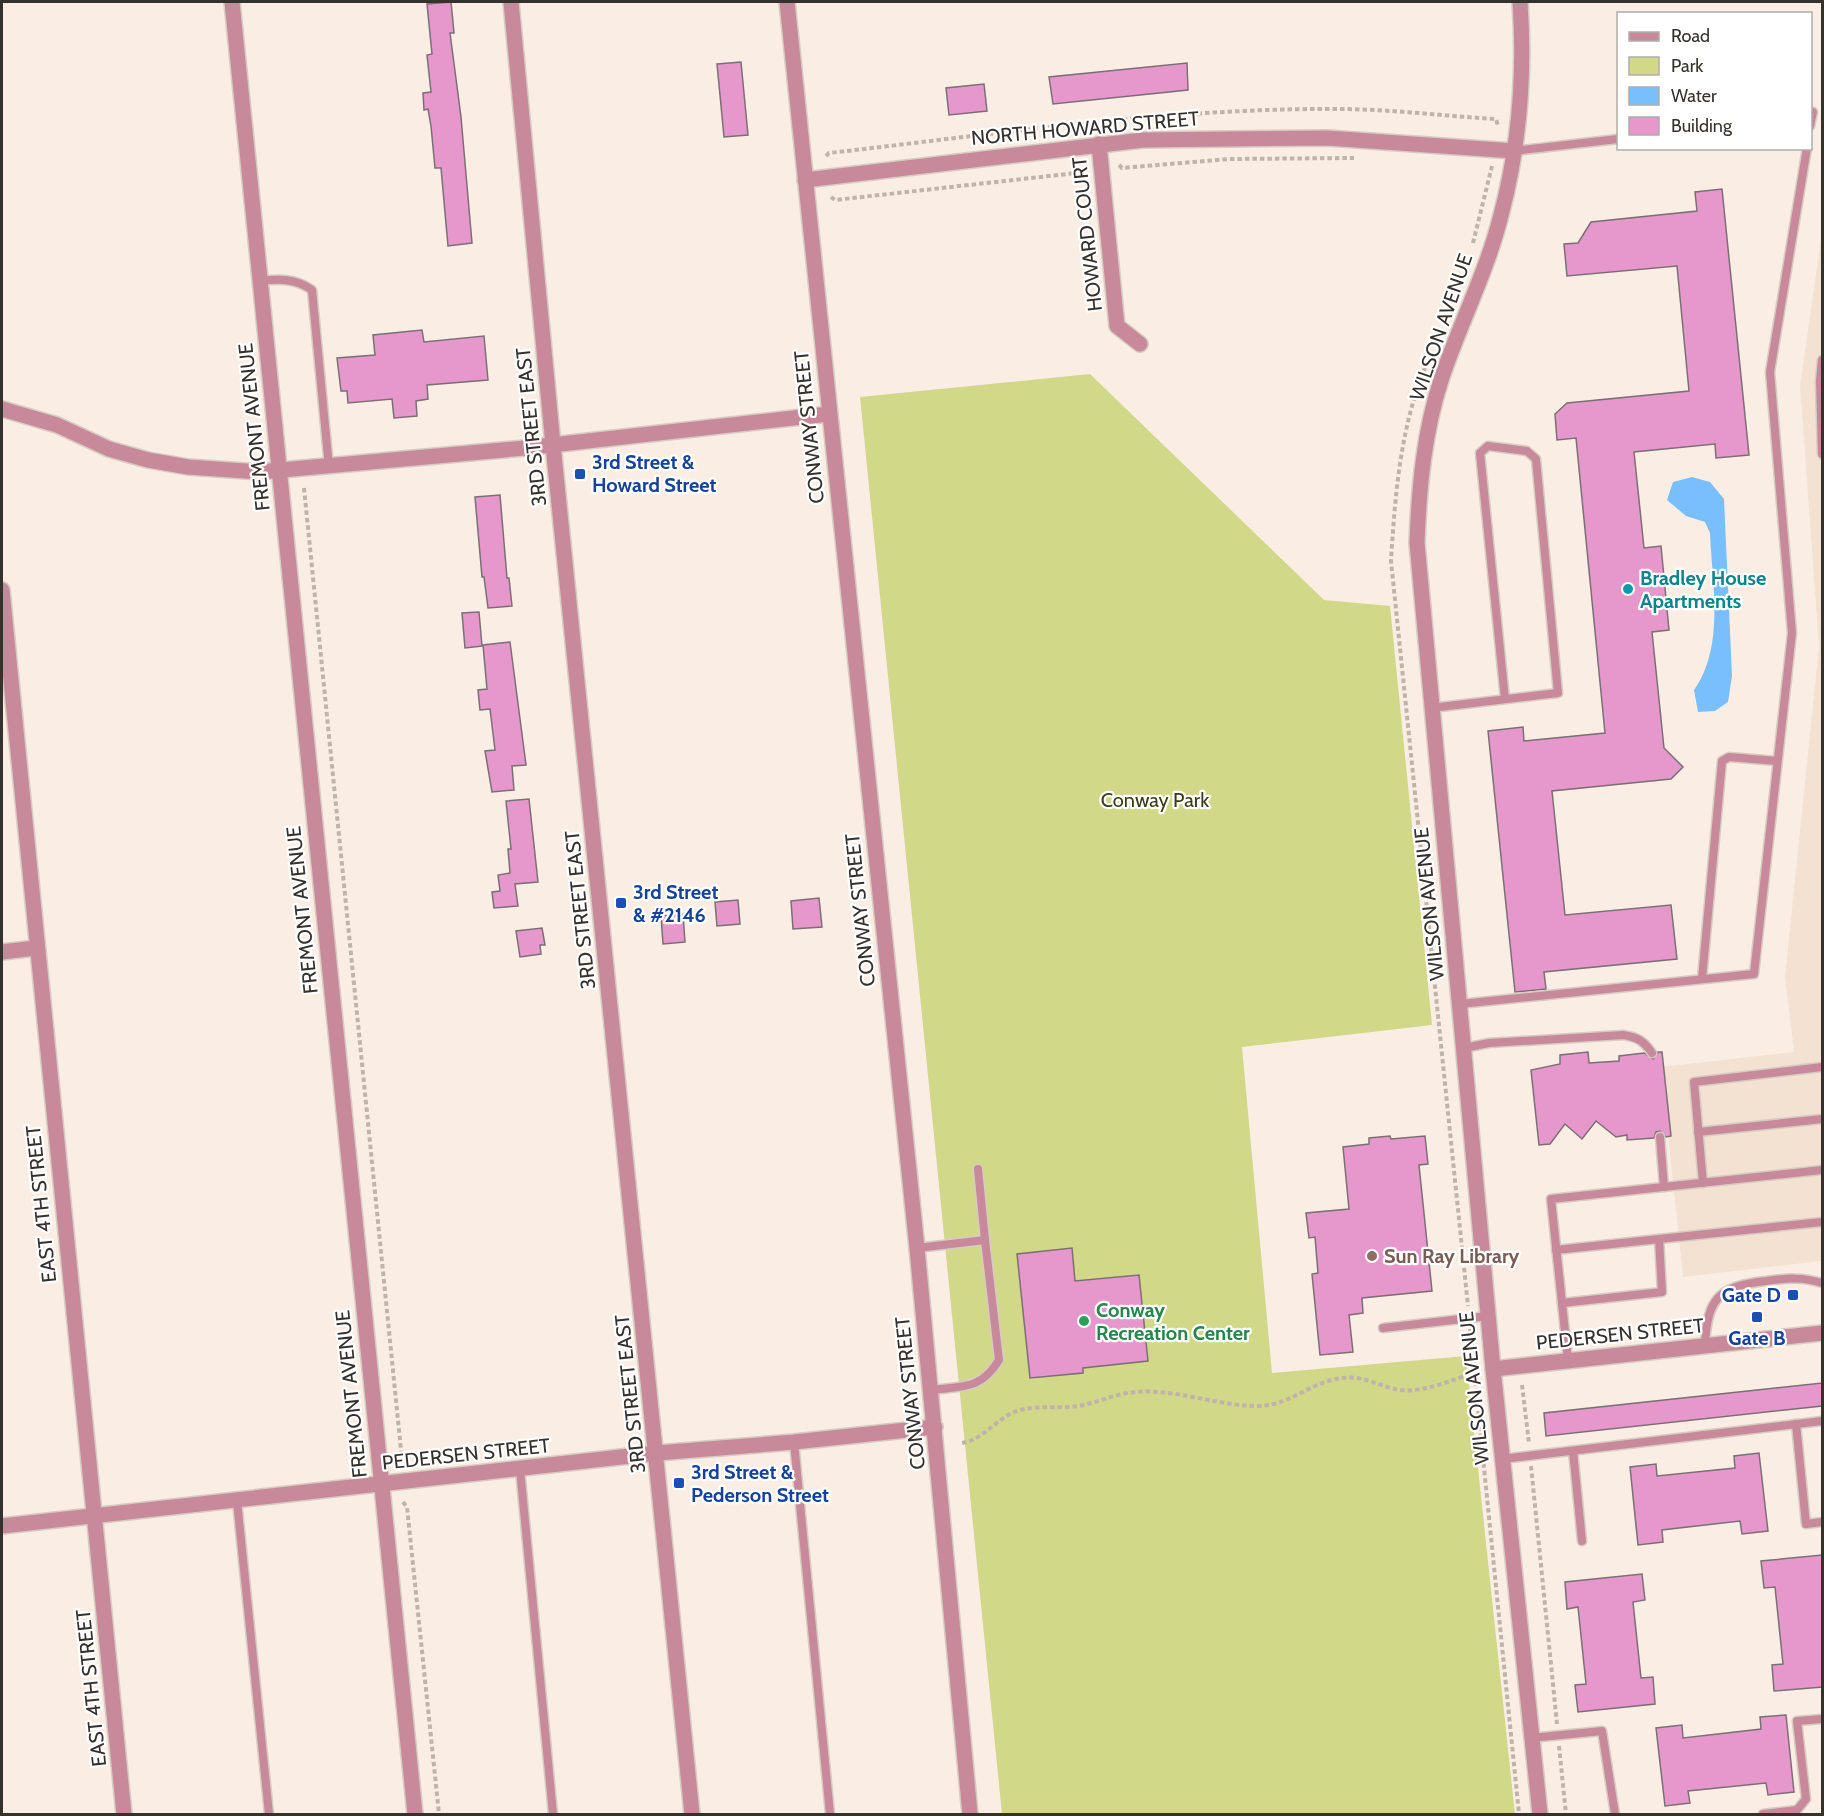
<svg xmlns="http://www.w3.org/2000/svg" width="1824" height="1816" viewBox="0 0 1824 1816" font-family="Cabin,sans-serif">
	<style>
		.built { fill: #f3e2d2 }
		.green { fill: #d1d888 }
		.water { fill: #79bffe }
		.building { fill: #e698cc; stroke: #7b6f76; stroke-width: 1.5 }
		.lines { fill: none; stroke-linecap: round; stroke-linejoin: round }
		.service-casing { stroke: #d7ccc3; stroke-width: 11 }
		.minor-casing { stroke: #d7ccc3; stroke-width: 18 }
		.tertiary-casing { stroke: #d7ccc3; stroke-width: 18 }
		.path { stroke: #beb4ac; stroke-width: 4; stroke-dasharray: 4.5 3; stroke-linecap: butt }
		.service { stroke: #c88a9b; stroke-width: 8 }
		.minor { stroke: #c88a9b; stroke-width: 15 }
		.tertiary { stroke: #c88a9b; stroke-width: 15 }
		.transit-dot { fill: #1a4fb4; stroke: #fff; stroke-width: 2 }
		.culture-dot { fill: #0f9aa8; stroke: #fff; stroke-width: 2 }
		.education-dot { fill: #8d6e63; stroke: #fff; stroke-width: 2 }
		.leisure-dot { fill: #2e9e5b; stroke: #fff; stroke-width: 2 }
		.labels { text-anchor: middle; stroke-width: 4.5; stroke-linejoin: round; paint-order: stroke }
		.street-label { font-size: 20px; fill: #35312d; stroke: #fff }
		.transit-label { font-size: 20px; font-weight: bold; fill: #164399; stroke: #fff; text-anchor: start }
		.culture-label { font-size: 20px; font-weight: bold; fill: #0d838f; stroke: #fff; text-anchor: start }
		.park-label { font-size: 20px; fill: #393c15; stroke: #fff }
		.education-label { font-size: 20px; font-weight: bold; fill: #785e54; stroke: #fff; text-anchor: start }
		.leisure-label { font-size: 20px; font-weight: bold; fill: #27864d; stroke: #fff; text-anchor: start }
	</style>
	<rect width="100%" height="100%" fill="#faeee4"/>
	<path class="built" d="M1822 232V1261L1683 1277 1661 1067 1794 1052 1785 977 1819 646 1800 386Z"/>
	<path class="green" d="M1090 374 1324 600 1390 606 1432 1025 1242 1047 1272 1373 1466 1356 1515 1814H1002L860 397Z"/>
	<path class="water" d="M1692 477 1710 482 1724 499 1732 676 1728 702 1715 711 1698 712 1694 690C1725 646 1712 584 1710 533L1705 522 1686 516 1667 500 1673 482Z"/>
	<g class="building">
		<path d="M451 2 454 33H450L461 117 472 243 448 246 441 168H435L431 126 428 109 424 110 423 93 431 92 427 55 432 54 427 4Z"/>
		<path d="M741 62 748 135 724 137 717 64Z"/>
		<path d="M1187 63 1188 90 1053 104 1049 77Z"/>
		<path d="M984 84 987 111 949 115 946 88Z"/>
		<path d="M1722 189 1749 455 1716 458 1715 444 1634 452 1644 548 1661 546 1669 630 1652 632 1664 748 1683 767 1671 779 1552 791 1565 915 1671 905 1677 959 1544 972 1546 989 1515 992 1488 731 1523 727 1524 741 1605 733 1576 438 1557 440 1555 414 1567 403 1689 391 1677 266 1567 276 1564 244 1578 243 1591 222 1697 211 1695 192Z"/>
		<path d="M422 330 424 342 484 336 488 380 427 385 428 399 416 401 417 416 394 418 392 399 348 403 347 391H341L337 358 375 355 373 335Z"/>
		<path d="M500 495 507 578H509L512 606 488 608 484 577H482L475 497Z"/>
		<path d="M479 612 482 646 465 648 462 613Z"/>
		<path d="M510 642 526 765 512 766 514 790 492 792 485 751 495 750 490 709 480 710 478 690 487 689 483 645Z"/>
		<path d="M529 799 538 882 515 884 518 906 494 908 492 892 500 891 498 875 510 873 508 849H511L506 801Z"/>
		<path d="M819 898 822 927 793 929 791 901Z"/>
		<path d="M738 900 740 924 717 926 715 902Z"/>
		<path d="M683 914 685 942 663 944 661 916Z"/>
		<path d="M542 928 545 945H540L541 954 520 957 516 931Z"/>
		<path d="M1588 1052 1589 1063 1619 1061V1056L1644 1053 1653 1059 1658 1052H1662L1671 1136 1666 1137 1660 1131 1656 1132 1654 1138 1627 1140V1135L1616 1137 1596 1121 1582 1139 1565 1124 1550 1144 1539 1145 1531 1070 1560 1064V1055Z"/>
		<path d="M1390 1136 1391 1139 1425 1136 1428 1164 1419 1165 1432 1291 1362 1298 1363 1313 1349 1315 1353 1352 1320 1355 1312 1274 1318 1273 1315 1237 1309 1238 1306 1213 1349 1209 1343 1147 1369 1144V1138Z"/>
		<path d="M1072 1248 1075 1281 1139 1275 1148 1361 1083 1368V1373L1030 1378 1017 1254Z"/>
		<path d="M1822 1383V1406L1546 1436 1544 1413Z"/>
		<path d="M1759 1453 1768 1531 1742 1534 1740 1521 1662 1530 1663 1542 1638 1545 1630 1467 1656 1464 1657 1476 1735 1468 1734 1456Z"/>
		<path d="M1822 1555V1687L1774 1691 1772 1665 1783 1664 1775 1587 1764 1588 1761 1561Z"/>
		<path d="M1642 1574 1645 1600 1633 1602 1641 1678 1653 1677 1655 1704 1578 1712 1575 1685 1586 1684 1578 1607 1567 1609 1565 1582Z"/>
		<path d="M1786 1715 1794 1792 1768 1795 1766 1783 1688 1791 1690 1803 1665 1806 1656 1728 1682 1725 1683 1738 1761 1729 1760 1717Z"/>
	</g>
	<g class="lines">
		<g class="service-casing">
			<g id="service">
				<path d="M1810 113 1813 112 1810 126"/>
				<path d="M1514 151 1618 139"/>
				<path d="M260 281C279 279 295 278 312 290L329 467"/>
				<path d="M1822 360 1820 381 1822 454"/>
				<path d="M1431 708 1558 693 1536 459 1527 451 1488 446 1480 453 1505 699"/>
				<path d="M1702 979 1722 761 1729 757 1777 761"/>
				<path d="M1460 1004 1754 974 1792 633 1770 372 1807 148"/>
				<path d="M1464 1048 1489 1043 1623 1035C1637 1037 1644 1041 1652 1053"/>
				<path d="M1698 1132 1822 1119"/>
				<path d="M1660 1137 1664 1187"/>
				<path d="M978 1169 985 1240"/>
				<path d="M1703 1183 1694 1082 1822 1067"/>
				<path d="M917 1248 985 1240 999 1360C981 1390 962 1386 931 1390"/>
				<path d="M1556 1250 1659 1239"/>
				<path d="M1562 1303 1662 1292 1659 1239 1822 1222"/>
				<path d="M1383 1328 1488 1316"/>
				<path d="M1705 1346C1707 1298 1719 1286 1766 1281 1787 1278 1803 1277 1822 1283"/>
				<path d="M1568 1360 1551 1199 1822 1170"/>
				<path d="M1796 1424 1806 1524 1822 1522"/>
				<path d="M794 1442 830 1814"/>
				<path d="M1573 1451 1582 1541"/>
				<path d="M1502 1459 1822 1421"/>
				<path d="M520 1469 553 1814"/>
				<path d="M237 1501 269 1814"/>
				<path d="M1531 1738 1602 1731 1615 1814"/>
				<path d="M1763 1814 1797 1810 1806 1799 1797 1721 1822 1719"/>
			</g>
		</g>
		<g class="minor-casing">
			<g id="minor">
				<path d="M232 2 415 1814"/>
				<path d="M787 2 917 1248 970 1814"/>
				<path d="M1099 144 1117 326 1140 344"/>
				<path d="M805 180 1143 140 1327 138 1514 151"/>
				<path d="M2 409 57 425 109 449 148 460 188 467 259 472 525 448 829 414"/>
				<path d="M2 590 124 1814"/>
				<path d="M2 952 36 948"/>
				<path d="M1493 1369 1822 1333"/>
				<path d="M2 1526 657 1453 794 1442 935 1427"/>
			</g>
		</g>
		<g class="tertiary-casing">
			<g id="tertiary">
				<path d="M511 2 553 445 692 1814"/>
				<path d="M1520 2C1525 74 1519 149 1500 219 1486 273 1460 324 1442 377 1424 431 1419 487 1417 543L1493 1369 1540 1814"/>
			</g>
		</g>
		<g class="path">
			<path d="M826 156 829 153C997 134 1167 108 1337 109 1390 109 1443 116 1496 119L1498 126"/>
			<path d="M1119 165 1122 168 1229 159 1354 158"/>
			<path d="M831 197 835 200 1076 173 1079 169"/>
			<path d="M1473 243 1492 166"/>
			<path d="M1425 368C1400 429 1395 496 1391 561L1468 1306"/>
			<path d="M304 488 402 1460 399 1466"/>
			<path d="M1470 1329 1519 1814"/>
			<path d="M1522 1385 1529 1443"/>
			<path d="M962 1443C985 1439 998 1416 1020 1410 1039 1405 1060 1409 1079 1406 1095 1403 1111 1396 1127 1393 1171 1386 1214 1406 1258 1406 1290 1406 1311 1381 1343 1378 1363 1375 1381 1387 1400 1390 1425 1393 1452 1379 1475 1373"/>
			<path d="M1531 1466 1557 1724"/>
			<path d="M403 1502 407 1507 439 1814"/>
			<path d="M1559 1746 1566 1814"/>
		</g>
		<use href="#service" class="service"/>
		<use href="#minor" class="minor"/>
		<use href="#tertiary" class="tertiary"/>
	</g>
	<g class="transit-dot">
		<rect x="574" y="468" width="12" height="12" rx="3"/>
		<rect x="615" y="897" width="12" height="12" rx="3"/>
		<rect x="1787" y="1289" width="12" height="12" rx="3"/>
		<rect x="1751" y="1311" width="12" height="12" rx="3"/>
		<rect x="673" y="1477" width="12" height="12" rx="3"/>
	</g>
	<circle class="culture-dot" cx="1628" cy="589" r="6"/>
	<circle class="education-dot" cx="1372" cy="1256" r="6"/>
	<circle class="leisure-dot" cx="1084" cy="1321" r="6"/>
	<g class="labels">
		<g class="street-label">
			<text transform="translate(1085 128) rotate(-5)" y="7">NORTH HOWARD STREET</text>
			<text transform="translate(1087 234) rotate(-96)" y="7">HOWARD COURT</text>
			<text transform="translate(1441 327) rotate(-71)" y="7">WILSON AVENUE</text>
			<text transform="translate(254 427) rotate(-96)" y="7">FREMONT AVENUE</text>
			<text transform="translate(531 427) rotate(-96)" y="7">3RD STREET EAST</text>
			<text transform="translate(809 427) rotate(-96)" y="7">CONWAY STREET</text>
			<text transform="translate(1429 904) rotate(-96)" y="7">WILSON AVENUE</text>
			<text transform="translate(302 910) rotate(-96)" y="7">FREMONT AVENUE</text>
			<text transform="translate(580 910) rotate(-96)" y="7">3RD STREET EAST</text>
			<text transform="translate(860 910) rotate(-96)" y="7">CONWAY STREET</text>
			<text transform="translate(41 1204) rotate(-96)" y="7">EAST 4TH STREET</text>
			<text transform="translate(1620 1334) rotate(-6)" y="7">PEDERSEN STREET</text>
			<text transform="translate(1474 1388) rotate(-96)" y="7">WILSON AVENUE</text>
			<text transform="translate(910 1393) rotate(-96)" y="7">CONWAY STREET</text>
			<text transform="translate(351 1394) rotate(-96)" y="7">FREMONT AVENUE</text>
			<text transform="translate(630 1394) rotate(-96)" y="7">3RD STREET EAST</text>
			<text transform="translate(466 1454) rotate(-6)" y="7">PEDERSEN STREET</text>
			<text transform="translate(91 1688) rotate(-96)" y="7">EAST 4TH STREET</text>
		</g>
		<g class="transit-label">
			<text x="592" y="469">3rd Street &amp;<tspan x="592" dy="23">Howard Street</tspan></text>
			<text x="633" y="899">3rd Street<tspan x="633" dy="23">&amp; #2146</tspan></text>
			<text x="1781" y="1302" text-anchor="end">Gate D</text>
			<text x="1757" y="1345" text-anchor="middle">Gate B</text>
			<text x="691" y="1479">3rd Street &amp;<tspan x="691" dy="23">Pederson Street</tspan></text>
		</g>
		<g class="culture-label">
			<text x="1640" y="585">Bradley House<tspan x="1640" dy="23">Apartments</tspan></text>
		</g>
		<g class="park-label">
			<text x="1155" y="807">Conway Park</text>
		</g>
		<g class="education-label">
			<text x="1384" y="1263">Sun Ray Library</text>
		</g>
		<g class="leisure-label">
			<text x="1096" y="1317">Conway<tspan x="1096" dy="23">Recreation Center</tspan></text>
		</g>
	</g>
	<rect width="1824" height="1816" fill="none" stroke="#35312d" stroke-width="6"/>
	<rect x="1617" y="12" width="195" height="138" fill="#ffffff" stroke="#aeadab" stroke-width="1.5"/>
	<rect x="1629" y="32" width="30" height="9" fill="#c88a9b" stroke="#aeadab" stroke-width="1.5"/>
	<text x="1671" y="42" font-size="18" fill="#35312d">Road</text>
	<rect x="1629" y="57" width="30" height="18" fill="#d1d888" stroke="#aeadab" stroke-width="1.5"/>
	<text x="1671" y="72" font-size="18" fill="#35312d">Park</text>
	<rect x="1629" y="87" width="30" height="18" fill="#79bffe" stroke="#aeadab" stroke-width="1.5"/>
	<text x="1671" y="102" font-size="18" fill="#35312d">Water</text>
	<rect x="1629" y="117" width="30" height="18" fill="#e698cc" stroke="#aeadab" stroke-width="1.5"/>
	<text x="1671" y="132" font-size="18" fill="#35312d">Building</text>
</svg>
